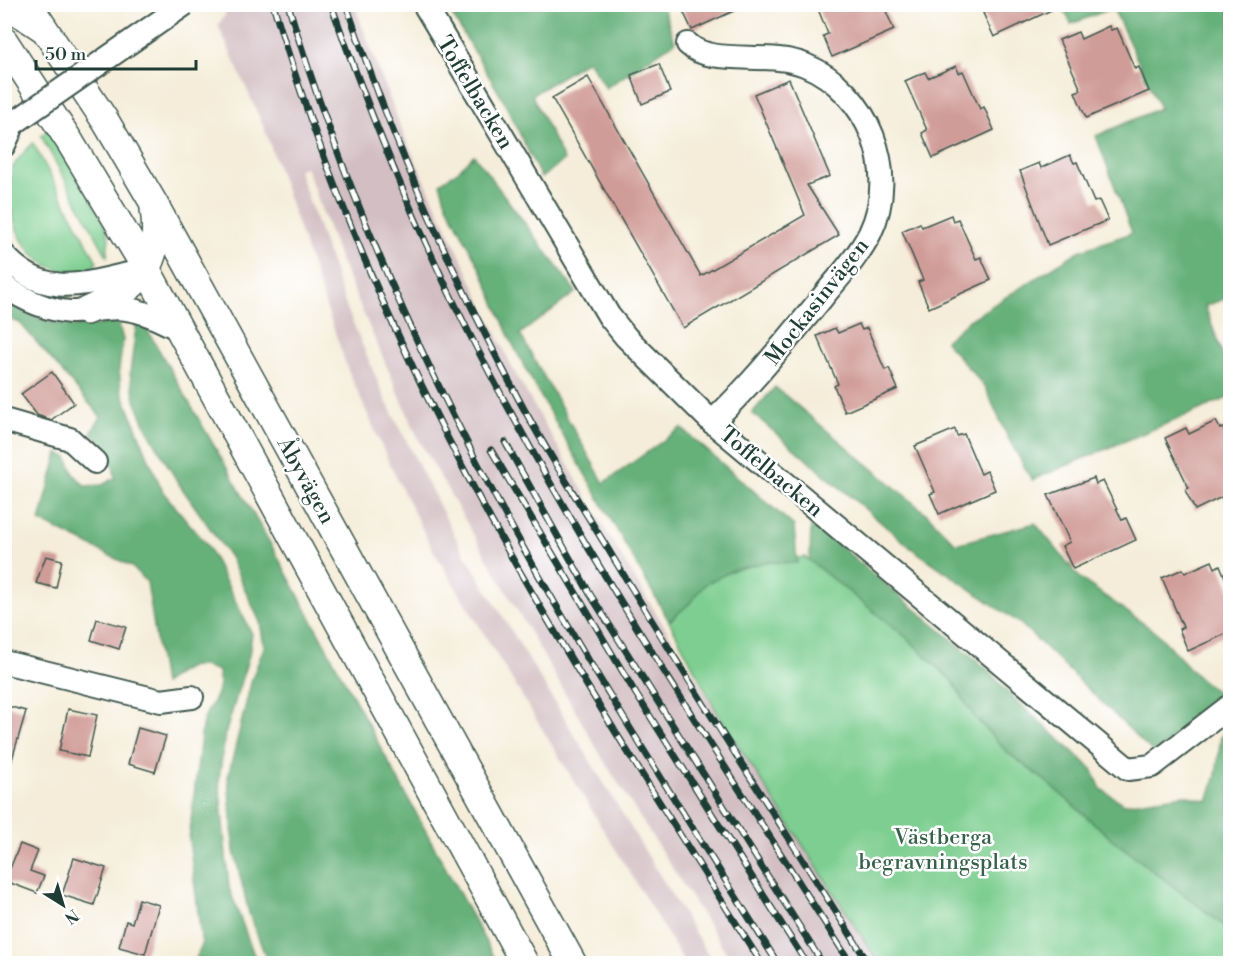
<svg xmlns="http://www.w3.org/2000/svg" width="1235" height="968" viewBox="0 0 1235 968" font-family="'Libre Bodoni',serif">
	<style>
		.industrial { fill: #d2bec3 }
		.green { fill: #7dce90; stroke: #4e8662; stroke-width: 1.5 }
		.forest { fill: #66b17a; stroke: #427757; stroke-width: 1.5 }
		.building { fill: #d09c98 }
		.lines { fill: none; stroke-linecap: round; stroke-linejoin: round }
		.minor-casing { stroke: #3f574d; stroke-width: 26 }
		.tertiary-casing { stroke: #3f574d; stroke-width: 30 }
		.minor { stroke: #fff; stroke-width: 22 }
		.tertiary { stroke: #fff; stroke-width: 27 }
		.rail-casing { stroke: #1f3d34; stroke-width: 7 }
		.rail { stroke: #fff; stroke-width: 4.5; stroke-dasharray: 14; stroke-linecap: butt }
		.minor-bridge-casing { stroke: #3f574d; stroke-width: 26; stroke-linecap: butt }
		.minor-bridge { stroke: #fff; stroke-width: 22 }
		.labels { text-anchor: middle; stroke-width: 5; stroke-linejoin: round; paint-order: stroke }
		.street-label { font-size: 22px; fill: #1f3d34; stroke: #fff }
		.park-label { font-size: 22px; fill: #36614b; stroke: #fff }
	</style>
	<rect width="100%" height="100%" fill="#fff"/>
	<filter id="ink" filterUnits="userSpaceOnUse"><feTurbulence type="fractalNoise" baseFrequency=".0167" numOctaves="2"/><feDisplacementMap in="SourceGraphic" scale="12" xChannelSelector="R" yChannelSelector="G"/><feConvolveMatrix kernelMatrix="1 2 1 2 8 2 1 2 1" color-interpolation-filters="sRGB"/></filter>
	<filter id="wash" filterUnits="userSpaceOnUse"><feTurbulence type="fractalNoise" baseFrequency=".008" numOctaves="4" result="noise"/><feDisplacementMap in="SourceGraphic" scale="24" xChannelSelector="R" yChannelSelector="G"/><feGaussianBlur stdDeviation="1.35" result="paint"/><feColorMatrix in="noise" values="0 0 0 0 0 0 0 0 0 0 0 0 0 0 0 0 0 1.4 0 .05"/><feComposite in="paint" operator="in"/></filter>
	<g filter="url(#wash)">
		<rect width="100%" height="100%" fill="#f5edd9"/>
		<path class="industrial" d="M224 5H354L405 138 514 371 618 551 718 714 879 963H733L607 766 419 440 340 260 306 167 298 169 346 306 385 399 460 546 713 963H685L434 552 391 467 348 370 265 130 218 25 227 12Z"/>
		<g class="green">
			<path d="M51 127 105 224 109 237 107 256 41 136Z"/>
			<path d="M33 143 97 262 92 269C34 285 0 224 12 169 17 159 25 151 33 143Z"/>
			<path d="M805 557 906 637 953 682 974 716 1007 752 1047 782 1112 839 1230 930V963H879L718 714 669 621 690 603 705 584 733 570 766 562Z"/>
		</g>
		<g class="forest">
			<path d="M446 5H662L675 42 606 88 588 60 532 95 564 160 541 178 504 101Z"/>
			<path d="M1062 5H1230V297L1205 306 1230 375V397L1032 480 1008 438 985 387 945 341 968 321 1079 251 1132 233 1096 136 1160 108 1113 8 1071 24Z"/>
			<path d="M474 155 576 292 520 334 604 483 681 428 794 526 797 563 766 562 733 570 705 584 690 603 669 621 533 383 510 339 484 276 446 203 440 183 459 170Z"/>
			<path d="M4 298C38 325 78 332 118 321L123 340 119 369 121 389 148 457 163 492 207 545 252 634 249 655 225 735 219 779 229 888 257 963H194L202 945 189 839 202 726C207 702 223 700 218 671 190 659 186 669 163 684L147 582 131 566 40 521 58 453 67 457 74 474 85 486 102 485 115 478C113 457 106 447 91 433L101 417 20 323 5 317Z"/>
			<path d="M137 321 148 331 274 550 497 963H268L249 913 234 851 228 777 252 679 264 647 260 622 230 557 177 481 146 427 135 400 130 373Z"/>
			<path d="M775 387 928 515 956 544 1035 523 1081 579 1157 633 1197 676 1220 695 1155 754 1022 625 911 548 752 413Z"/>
			<path d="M811 522 987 669 1008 693 1092 769 1101 789 1124 804 1184 795 1208 801 1216 775 1221 736 1230 728V930L1112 839 1047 782 1007 752 974 716 953 682 906 637 810 561Z"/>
		</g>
		<g id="blocks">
			<g class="building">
				<path d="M696 4H749L692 30 683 11Z"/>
				<path d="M816 4H883L894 30 832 57 823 36 828 34Z"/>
				<path d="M986 4H1064L994 37 983 13 988 10Z"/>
				<path d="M1109 26 1111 30 1117 28 1135 69 1139 67 1149 91 1086 118 1075 92 1081 90 1059 40 1078 32 1081 39Z"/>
				<path d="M659 64 670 92 642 104 631 75Z"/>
				<path d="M956 66 959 73 963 71 980 109 984 107 994 130 933 158 922 133 927 130 905 81 925 72 928 78Z"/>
				<path d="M588 77 701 276 805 215 754 94 789 79 830 176 807 185 839 235 683 328 552 98Z"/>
				<path d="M1070 155 1074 163 1077 162 1094 202 1099 200 1108 220 1048 245 1020 171 1039 163 1041 168Z"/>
				<path d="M951 215 953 221 958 219 976 259 981 257 991 280 929 308 918 282 923 280 902 231 920 223 922 227Z"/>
				<path d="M859 324 862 330 867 328 885 370 889 368 898 389 845 412 834 386 838 384 817 336 835 328 838 333Z"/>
				<path d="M52 372 74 403 51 420 37 415 21 394Z"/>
				<path d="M1216 421 1220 429 1223 428 1230 444V493L1195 510 1185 490 1189 488 1165 438 1186 428 1189 434Z"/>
				<path d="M955 429 957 436 964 434 981 474 987 471 995 490 939 514 930 494 935 492 915 446Z"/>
				<path d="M1094 478 1096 484 1103 481 1122 520 1126 518 1136 540 1073 569 1062 546 1070 542 1048 495Z"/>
				<path d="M46 556 62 560 56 588 36 583Z"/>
				<path d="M1212 561 1215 568 1220 565 1230 590V632L1188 651 1179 629 1183 627 1162 578 1183 569 1185 573Z"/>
				<path d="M97 619 126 627 119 649 91 640Z"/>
				<path d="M4 705 26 711 9 770 4 769Z"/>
				<path d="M68 709 97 715 88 757 59 751Z"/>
				<path d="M138 728 166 736 155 772 128 764Z"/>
				<path d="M20 844 38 851 30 871 44 876 37 893 5 881Z"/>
				<path d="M74 858 106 868 94 905 62 895Z"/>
				<path d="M139 899 159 905 145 954 119 947 126 921 132 923Z"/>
			</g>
		</g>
	</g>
	<g filter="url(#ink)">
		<use href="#blocks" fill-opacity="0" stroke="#3f574d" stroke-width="1.5"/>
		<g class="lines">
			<g class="minor-casing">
				<g id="minor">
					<path d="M424 4 609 316 626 337 712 422 1128 769 1152 766 1230 706"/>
					<path d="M688 44C711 67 769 50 805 65 868 91 900 171 870 233 858 257 838 278 821 299 786 341 752 384 712 422"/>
					<path d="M4 145 14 123"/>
					<path d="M4 255C47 304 93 280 147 270"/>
					<path d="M4 286C23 299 47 310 70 312 88 313 108 306 126 309 145 311 162 321 179 329"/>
					<path d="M4 420 70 439 95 462"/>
					<path d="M4 662 161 701 192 697"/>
				</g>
			</g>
			<g class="tertiary-casing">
				<g id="tertiary">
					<path d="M28 4 106 122 153 202 573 964"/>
					<path d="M4 8 20 13 41 27"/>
					<path d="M4 41 70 142 147 270 525 964"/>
					<path d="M86 311C136 289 163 269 154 209"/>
				</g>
			</g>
			<use href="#minor" class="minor"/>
			<use href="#tertiary" class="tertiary"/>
			<g class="rail-casing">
				<g id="rail">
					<path d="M273 4C324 176 395 342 480 500 566 659 665 811 762 964"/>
					<path d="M288 4C344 192 425 371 520 542 600 686 691 824 778 964"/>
					<path d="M331 4C370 115 414 224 467 329 578 549 719 755 851 964"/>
					<path d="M346 4C392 140 451 272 518 398 545 449 577 499 608 549 692 689 782 826 869 964"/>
					<path d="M505 442 590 594 823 964"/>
					<path d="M491 450 636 694 807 964"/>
				</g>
			</g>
			<use href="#rail" class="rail"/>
			<g class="minor-bridge-casing">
				<path id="minor-bridge" d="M14 123 185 4"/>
			</g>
			<use href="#minor-bridge" class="minor-bridge"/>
		</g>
	</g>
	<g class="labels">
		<g class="street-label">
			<text transform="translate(476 92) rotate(59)" y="8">Toffelbacken</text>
			<text transform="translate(816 301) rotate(-52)" y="8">Mockasinvägen</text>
			<text transform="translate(772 471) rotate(40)" y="8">Toffelbacken</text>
			<text transform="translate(307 480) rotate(61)" y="8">Åbyvägen</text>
		</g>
		<g class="park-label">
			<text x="943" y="844">Västberga<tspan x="943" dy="25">begravningsplats</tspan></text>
		</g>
	</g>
	<rect width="1235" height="968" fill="none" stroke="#fff" stroke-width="24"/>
	<g transform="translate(63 905) rotate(143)" stroke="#ffffff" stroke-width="4.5" paint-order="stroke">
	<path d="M0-4.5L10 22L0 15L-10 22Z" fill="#1f3d34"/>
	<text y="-9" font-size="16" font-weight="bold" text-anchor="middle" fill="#1f3d34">N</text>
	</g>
	<path d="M36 60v9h160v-9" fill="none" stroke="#1f3d34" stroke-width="3"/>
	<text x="45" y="60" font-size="18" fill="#1f3d34" stroke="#ffffff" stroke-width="4.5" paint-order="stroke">50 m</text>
</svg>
